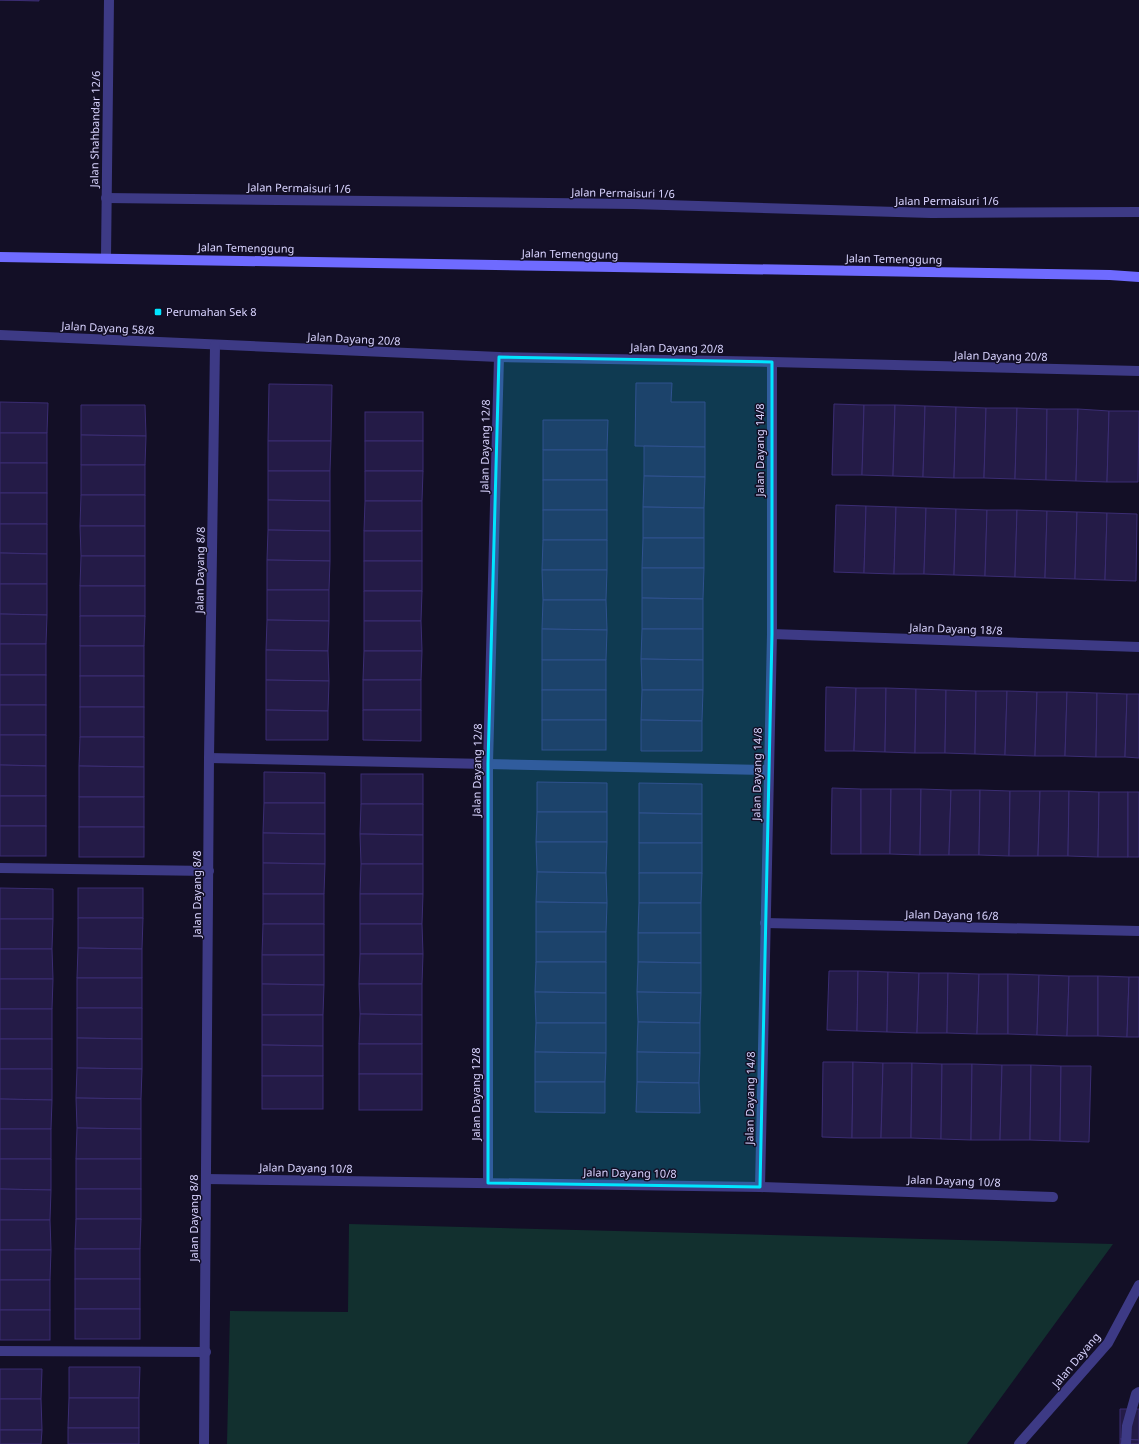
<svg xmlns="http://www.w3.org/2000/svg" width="1139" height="1444" viewBox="0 0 1139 1444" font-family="'Noto Sans',sans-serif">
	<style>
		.green { fill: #12302f }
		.building { fill: #241b47; stroke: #3b2d73 }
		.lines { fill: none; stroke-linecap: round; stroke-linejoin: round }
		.lane { stroke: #3d3a85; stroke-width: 10 }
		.street { stroke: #3d3a85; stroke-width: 10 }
		.secondary { stroke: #6f6bff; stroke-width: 10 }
		.marked { fill: #00e5ff; fill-opacity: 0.2; stroke: #00e5ff; stroke-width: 3; stroke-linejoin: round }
		.poi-dot { fill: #00e5ff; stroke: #130f26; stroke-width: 1.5 }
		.labels { text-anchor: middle; stroke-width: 3; stroke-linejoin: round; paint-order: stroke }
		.street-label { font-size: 11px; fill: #d9d4ff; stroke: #130f26 }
		.poi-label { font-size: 11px; fill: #d9d4ff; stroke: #130f26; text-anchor: start }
	</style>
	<rect width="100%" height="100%" fill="#130f26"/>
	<path class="green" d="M349 1224 1113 1244 967 1444H227L230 1311 348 1312Z"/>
	<g class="building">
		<path d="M0 0H39V1Z"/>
		<path d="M636 383H672L671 402H705V447L635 446Z"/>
		<path d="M269 384 332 385 331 441H268Z"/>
		<path d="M0 402 48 403 47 433H0Z"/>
		<path d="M834 404 864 405 862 475H832Z"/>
		<path d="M81 405H145L146 436 81 435Z"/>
		<path d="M864 405H895L893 476 862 475Z"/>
		<path d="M895 405 925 406 923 477 893 476Z"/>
		<path d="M925 406 956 407 954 478 923 477Z"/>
		<path d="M956 407 986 408 984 478H954Z"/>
		<path d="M986 408H1017L1015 479 984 478Z"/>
		<path d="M1017 408 1047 409 1046 480 1015 479Z"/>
		<path d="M1047 409H1078L1076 481 1046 480Z"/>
		<path d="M1078 409 1109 411 1107 482 1076 481Z"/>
		<path d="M1109 411H1139L1138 482H1107Z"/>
		<rect x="365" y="412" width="58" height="29"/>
		<path d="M543 420H608L607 450H543Z"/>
		<rect x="0" y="433" width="47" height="30"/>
		<path d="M81 435 146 436 145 465H81Z"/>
		<path d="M268 441H331L330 471H268Z"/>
		<rect x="365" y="441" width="58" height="30"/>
		<path d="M644 446 705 447V477L644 476Z"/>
		<rect x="543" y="450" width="64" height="30"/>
		<rect x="0" y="463" width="47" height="30"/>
		<rect x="81" y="465" width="64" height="30"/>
		<path d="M268 471H330V501L268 500Z"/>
		<path d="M365 471H423L422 501H365Z"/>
		<path d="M644 476 705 477 704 508 643 507Z"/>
		<rect x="543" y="480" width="64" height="30"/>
		<rect x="0" y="493" width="47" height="31"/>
		<path d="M81 495H145V526H80Z"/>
		<path d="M268 500 330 501V531L268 530Z"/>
		<path d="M365 501H422V531H364Z"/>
		<path d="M836 505 866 506 864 573 834 572Z"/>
		<path d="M866 506 896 507 894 574 864 573Z"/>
		<path d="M643 507 704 508V538H643Z"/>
		<path d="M896 507 926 508 924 574H894Z"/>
		<path d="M926 508 956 509 954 575 924 574Z"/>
		<path d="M956 509 987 510 985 576 954 575Z"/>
		<rect x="543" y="510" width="64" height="30"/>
		<path d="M987 510H1017L1015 577 985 576Z"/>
		<path d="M1017 510 1047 511 1045 578 1015 577Z"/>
		<path d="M1047 511 1077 512 1075 579 1045 578Z"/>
		<path d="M1077 512 1107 513 1105 580 1075 579Z"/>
		<path d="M1107 513 1137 514 1136 581 1105 580Z"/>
		<path d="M0 524H47V554L0 553Z"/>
		<path d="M80 526H145V556H81Z"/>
		<path d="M268 530 330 531V561L267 560Z"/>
		<rect x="364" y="531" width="58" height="30"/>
		<path d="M643 538H704V568H642Z"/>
		<path d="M543 540H607V570H542Z"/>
		<path d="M0 553 47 554V584H0Z"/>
		<path d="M81 556H145V586H80Z"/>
		<path d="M267 560 330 561 329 590H267Z"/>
		<rect x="364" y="561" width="58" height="30"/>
		<path d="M642 568H704L703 599 642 598Z"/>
		<path d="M542 570H607L606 600H543Z"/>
		<path d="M0 584H47V615L0 614Z"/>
		<rect x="80" y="586" width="65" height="30"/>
		<path d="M267 590H329V621L267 620Z"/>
		<path d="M364 591H422L421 621H364Z"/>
		<path d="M642 598 703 599V629H642Z"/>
		<path d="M543 600H606L607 630 542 629Z"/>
		<path d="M0 614 47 615 46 644H0Z"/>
		<path d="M80 616H145L144 646H80Z"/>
		<path d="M267 620 329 621 328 651 266 650Z"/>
		<path d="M364 621H421L422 651H364Z"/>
		<path d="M542 629 607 630 606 660H542Z"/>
		<path d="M642 629H703V660L641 659Z"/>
		<rect x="0" y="644" width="46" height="31"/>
		<rect x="80" y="646" width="64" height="30"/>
		<path d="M266 650 328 651 329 681 266 680Z"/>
		<path d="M364 651H422L421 680H363Z"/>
		<path d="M641 659 703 660V690H642Z"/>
		<rect x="542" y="660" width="64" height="30"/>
		<rect x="0" y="675" width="46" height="30"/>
		<rect x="80" y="676" width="64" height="31"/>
		<path d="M266 680 329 681 328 711 266 710Z"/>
		<rect x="363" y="680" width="58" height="30"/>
		<path d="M826 687 856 688 854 751H825Z"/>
		<path d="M856 688H886L885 752 854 751Z"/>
		<path d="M886 688 916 689 915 753 885 752Z"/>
		<path d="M916 689 946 690 945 753H915Z"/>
		<rect x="542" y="690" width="64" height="30"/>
		<path d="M642 690H703L702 721 641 720Z"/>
		<path d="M946 690 976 691 975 754 945 753Z"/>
		<path d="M976 691H1007L1005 755 975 754Z"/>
		<path d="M1007 691 1037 692 1035 756 1005 755Z"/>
		<path d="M1037 692H1067L1065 756H1035Z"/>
		<path d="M1067 692 1097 693 1096 757 1065 756Z"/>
		<path d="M1097 693 1127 694 1125 757H1096Z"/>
		<path d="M1127 694H1139V758L1125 757Z"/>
		<rect x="0" y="705" width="46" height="30"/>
		<rect x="80" y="707" width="64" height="30"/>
		<path d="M266 710 328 711V740H266Z"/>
		<path d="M363 710H421V741L363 740Z"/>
		<rect x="542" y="720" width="64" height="30"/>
		<path d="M641 720 702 721V751H641Z"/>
		<path d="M0 735H46V766L0 765Z"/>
		<path d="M80 737H144V767L79 766Z"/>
		<path d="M0 765 46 766V796H0Z"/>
		<path d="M79 766 144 767V797H79Z"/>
		<path d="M264 772 325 773V803H264Z"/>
		<rect x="361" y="774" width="62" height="30"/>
		<path d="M537 782 607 783V812H537Z"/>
		<path d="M639 783 702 784V814L639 813Z"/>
		<path d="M832 788 861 789V854H831Z"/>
		<path d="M861 789H891L890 854H861Z"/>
		<path d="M891 789H921L920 855 890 854Z"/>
		<path d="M921 789 951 790 949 855H920Z"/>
		<path d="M951 790H980L979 855H949Z"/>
		<path d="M980 790 1010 791 1009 856 979 855Z"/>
		<path d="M1010 791H1040L1038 856H1009Z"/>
		<path d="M1040 791H1069L1068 856H1038Z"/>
		<path d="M1069 791 1099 792 1098 857 1068 856Z"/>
		<path d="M1099 792H1128V857H1098Z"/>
		<rect x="1128" y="792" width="11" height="65"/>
		<rect x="0" y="796" width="46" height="30"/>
		<rect x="79" y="797" width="65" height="30"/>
		<path d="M264 803H325V834L263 833Z"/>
		<path d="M361 804H423V835L360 834Z"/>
		<path d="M537 812H607V842H536Z"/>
		<path d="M639 813 702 814V843H639Z"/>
		<rect x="0" y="826" width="46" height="30"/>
		<rect x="79" y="827" width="65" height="30"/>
		<path d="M263 833 325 834V864L263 863Z"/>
		<path d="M360 834 423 835V864H361Z"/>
		<path d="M536 842H607L606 873 537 872Z"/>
		<rect x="639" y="843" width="63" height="30"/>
		<path d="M263 863 325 864 324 894H263Z"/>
		<path d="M361 864H423V894H360Z"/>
		<path d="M537 872 606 873 607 903 536 902Z"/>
		<path d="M639 873H702L701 903H639Z"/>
		<path d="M0 888 53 889V919H0Z"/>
		<rect x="78" y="888" width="65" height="30"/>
		<rect x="263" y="894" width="61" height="30"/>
		<path d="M360 894H423L422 924H360Z"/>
		<path d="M536 902 607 903 606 932H536Z"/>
		<path d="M639 903H701V933H638Z"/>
		<path d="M78 918H143L142 949 78 948Z"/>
		<path d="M0 919H53L52 949H0Z"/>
		<path d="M263 924H324V955H262Z"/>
		<path d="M360 924H422L423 954H360Z"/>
		<rect x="536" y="932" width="70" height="30"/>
		<path d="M638 933H701V963L638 962Z"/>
		<path d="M78 948 142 949V978H77Z"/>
		<path d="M0 949H52L53 979H0Z"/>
		<path d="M360 954H423L422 984H359Z"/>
		<path d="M262 955H324V985L262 984Z"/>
		<path d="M536 962H606V993L535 992Z"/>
		<path d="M638 962 701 963V993L637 992Z"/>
		<path d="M829 971H858L857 1031 827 1030Z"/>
		<path d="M858 971 888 972 887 1032 857 1031Z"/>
		<path d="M888 972 919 973 917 1033 887 1032Z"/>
		<path d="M919 973H948L947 1033H917Z"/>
		<path d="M948 973 979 974 977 1034 947 1033Z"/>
		<path d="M979 974H1008V1034H977Z"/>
		<path d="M1008 974 1039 975 1037 1035 1008 1034Z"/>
		<path d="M1039 975 1069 976 1067 1036 1037 1035Z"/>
		<path d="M1069 976H1098V1036H1067Z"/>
		<path d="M1098 976 1129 977 1127 1037 1098 1036Z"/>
		<path d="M1129 977H1139V1037H1127Z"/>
		<rect x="77" y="978" width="65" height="30"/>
		<path d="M0 979H53L52 1009H0Z"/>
		<path d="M262 984 324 985 323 1015H262Z"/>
		<path d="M359 984H422V1015L360 1014Z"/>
		<path d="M535 992 606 993V1023H536Z"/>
		<path d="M637 992 701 993 700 1023 638 1022Z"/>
		<path d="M77 1008H142V1039L77 1038Z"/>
		<rect x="0" y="1009" width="52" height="30"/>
		<path d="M360 1014 422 1015V1044H359Z"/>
		<path d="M262 1015H323V1046L262 1045Z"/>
		<path d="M638 1022 700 1023V1053L637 1052Z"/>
		<path d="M536 1023H606V1053L535 1052Z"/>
		<path d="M77 1038 142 1039V1069L77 1068Z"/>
		<rect x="0" y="1039" width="52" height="30"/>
		<rect x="359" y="1044" width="63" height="30"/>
		<path d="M262 1045 323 1046V1076H262Z"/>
		<path d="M535 1052 606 1053 605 1082H535Z"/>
		<path d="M637 1052 700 1053 699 1083 637 1082Z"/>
		<path d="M823 1062H853L852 1138 822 1137Z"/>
		<path d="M853 1062 883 1063 881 1138H852Z"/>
		<path d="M883 1063H912L911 1138H881Z"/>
		<path d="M912 1063 942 1064 941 1139 911 1138Z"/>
		<path d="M942 1064H972L971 1140 941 1139Z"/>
		<path d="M972 1064 1002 1065 1000 1140H971Z"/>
		<path d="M1002 1065H1031L1030 1140H1000Z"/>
		<path d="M1031 1065 1061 1066 1060 1141 1030 1140Z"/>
		<path d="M1061 1066H1091L1089 1142 1060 1141Z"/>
		<path d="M77 1068 142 1069 141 1099 76 1098Z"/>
		<path d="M0 1069H52V1100L0 1099Z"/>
		<rect x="359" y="1074" width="63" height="36"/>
		<rect x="262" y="1076" width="61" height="33"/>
		<path d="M535 1082H605V1113L535 1112Z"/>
		<path d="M637 1082 699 1083 700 1113 636 1112Z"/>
		<path d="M76 1098 141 1099V1129L77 1128Z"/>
		<path d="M0 1099 52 1100 51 1129H0Z"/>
		<path d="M77 1128 141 1129V1159H76Z"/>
		<rect x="0" y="1129" width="51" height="30"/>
		<path d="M0 1159H51V1190L0 1189Z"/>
		<rect x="76" y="1159" width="65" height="30"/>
		<path d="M0 1189 51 1190 50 1220H0Z"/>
		<rect x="76" y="1189" width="65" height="30"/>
		<path d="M76 1219H141L140 1249H75Z"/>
		<path d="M0 1220H50L51 1250H0Z"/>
		<rect x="75" y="1249" width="65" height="30"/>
		<path d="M0 1250H51L50 1280H0Z"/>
		<rect x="75" y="1279" width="65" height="30"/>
		<rect x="0" y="1280" width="50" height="30"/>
		<rect x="75" y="1309" width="65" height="30"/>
		<rect x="0" y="1310" width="50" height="30"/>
		<path d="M69 1367H140L139 1398H69Z"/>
		<path d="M0 1369H42L41 1399H0Z"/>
		<path d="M69 1398H139V1428H68Z"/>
		<path d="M0 1399H41L42 1430H0Z"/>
		<path d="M1120 1409H1139V1440L1120 1439Z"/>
		<rect x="68" y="1428" width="71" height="16"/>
		<path d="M0 1430H42L41 1444H0Z"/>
		<path d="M1120 1439 1139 1440V1444H1120Z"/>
	</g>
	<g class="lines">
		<g class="lane">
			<path d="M106 198 633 204 931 213 1139 212"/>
			<path d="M209 758 769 770"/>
			<path d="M0 868 209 871"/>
			<path d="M0 1351 206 1352"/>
			<path d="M1126 1444 1127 1426 1136 1394 1139 1392"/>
		</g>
		<g class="street">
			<path d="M106 257 109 0"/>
			<path d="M0 335 499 357 772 362 1139 371"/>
			<path d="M772 634 1139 647"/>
			<path d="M765 923 1139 931"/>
			<path d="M206 1179 760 1187 1053 1197"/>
			<path d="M488 1183V763L499 357"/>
			<path d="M760 1187 772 634V362"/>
			<path d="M204 1444 209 758 215 345"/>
			<path d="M1019 1444 1108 1343 1139 1285"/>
		</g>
		<path class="secondary" d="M0 257 1110 275 1139 277"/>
	</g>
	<path class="marked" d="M499 357 772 362V634L760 1187 488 1183V763Z"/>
	<rect class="poi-dot" x="154" y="308" width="8" height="8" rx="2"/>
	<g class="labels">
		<g class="street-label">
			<text transform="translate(95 129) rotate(-89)" y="4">Jalan Shahbandar 12/6</text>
			<text transform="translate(299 188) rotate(1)" y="4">Jalan Permaisuri 1/6</text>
			<text transform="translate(623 193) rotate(1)" y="4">Jalan Permaisuri 1/6</text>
			<text x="947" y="205">Jalan Permaisuri 1/6</text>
			<text transform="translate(246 248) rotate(1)" y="4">Jalan Temenggung</text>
			<text transform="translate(570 254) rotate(1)" y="4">Jalan Temenggung</text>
			<text transform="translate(894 259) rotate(1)" y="4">Jalan Temenggung</text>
			<text transform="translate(108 328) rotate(3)" y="4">Jalan Dayang 58/8</text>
			<text transform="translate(354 339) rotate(3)" y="4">Jalan Dayang 20/8</text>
			<text transform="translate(677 348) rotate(1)" y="4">Jalan Dayang 20/8</text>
			<text transform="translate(1001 356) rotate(1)" y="4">Jalan Dayang 20/8</text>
			<text transform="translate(485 446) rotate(-89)" y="4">Jalan Dayang 12/8</text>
			<text transform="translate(760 450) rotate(-90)" y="4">Jalan Dayang 14/8</text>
			<text transform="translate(200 570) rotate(-89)" y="4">Jalan Dayang 8/8</text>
			<text transform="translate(956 629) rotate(2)" y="4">Jalan Dayang 18/8</text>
			<text transform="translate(477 770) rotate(-89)" y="4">Jalan Dayang 12/8</text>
			<text transform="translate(757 774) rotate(-89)" y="4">Jalan Dayang 14/8</text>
			<text transform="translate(197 894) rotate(-90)" y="4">Jalan Dayang 8/8</text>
			<text transform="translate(952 915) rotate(1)" y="4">Jalan Dayang 16/8</text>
			<text transform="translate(476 1094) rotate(-90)" y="4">Jalan Dayang 12/8</text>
			<text transform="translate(750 1098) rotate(-89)" y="4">Jalan Dayang 14/8</text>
			<text transform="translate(306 1168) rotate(1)" y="4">Jalan Dayang 10/8</text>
			<text transform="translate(630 1173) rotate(1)" y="4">Jalan Dayang 10/8</text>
			<text transform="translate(954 1181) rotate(2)" y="4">Jalan Dayang 10/8</text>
			<text transform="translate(194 1218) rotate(-90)" y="4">Jalan Dayang 8/8</text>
			<text transform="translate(1076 1360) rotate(-50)" y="4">Jalan Dayang</text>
		</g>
		<g class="poi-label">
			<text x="166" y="316">Perumahan Sek 8</text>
		</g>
	</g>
</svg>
